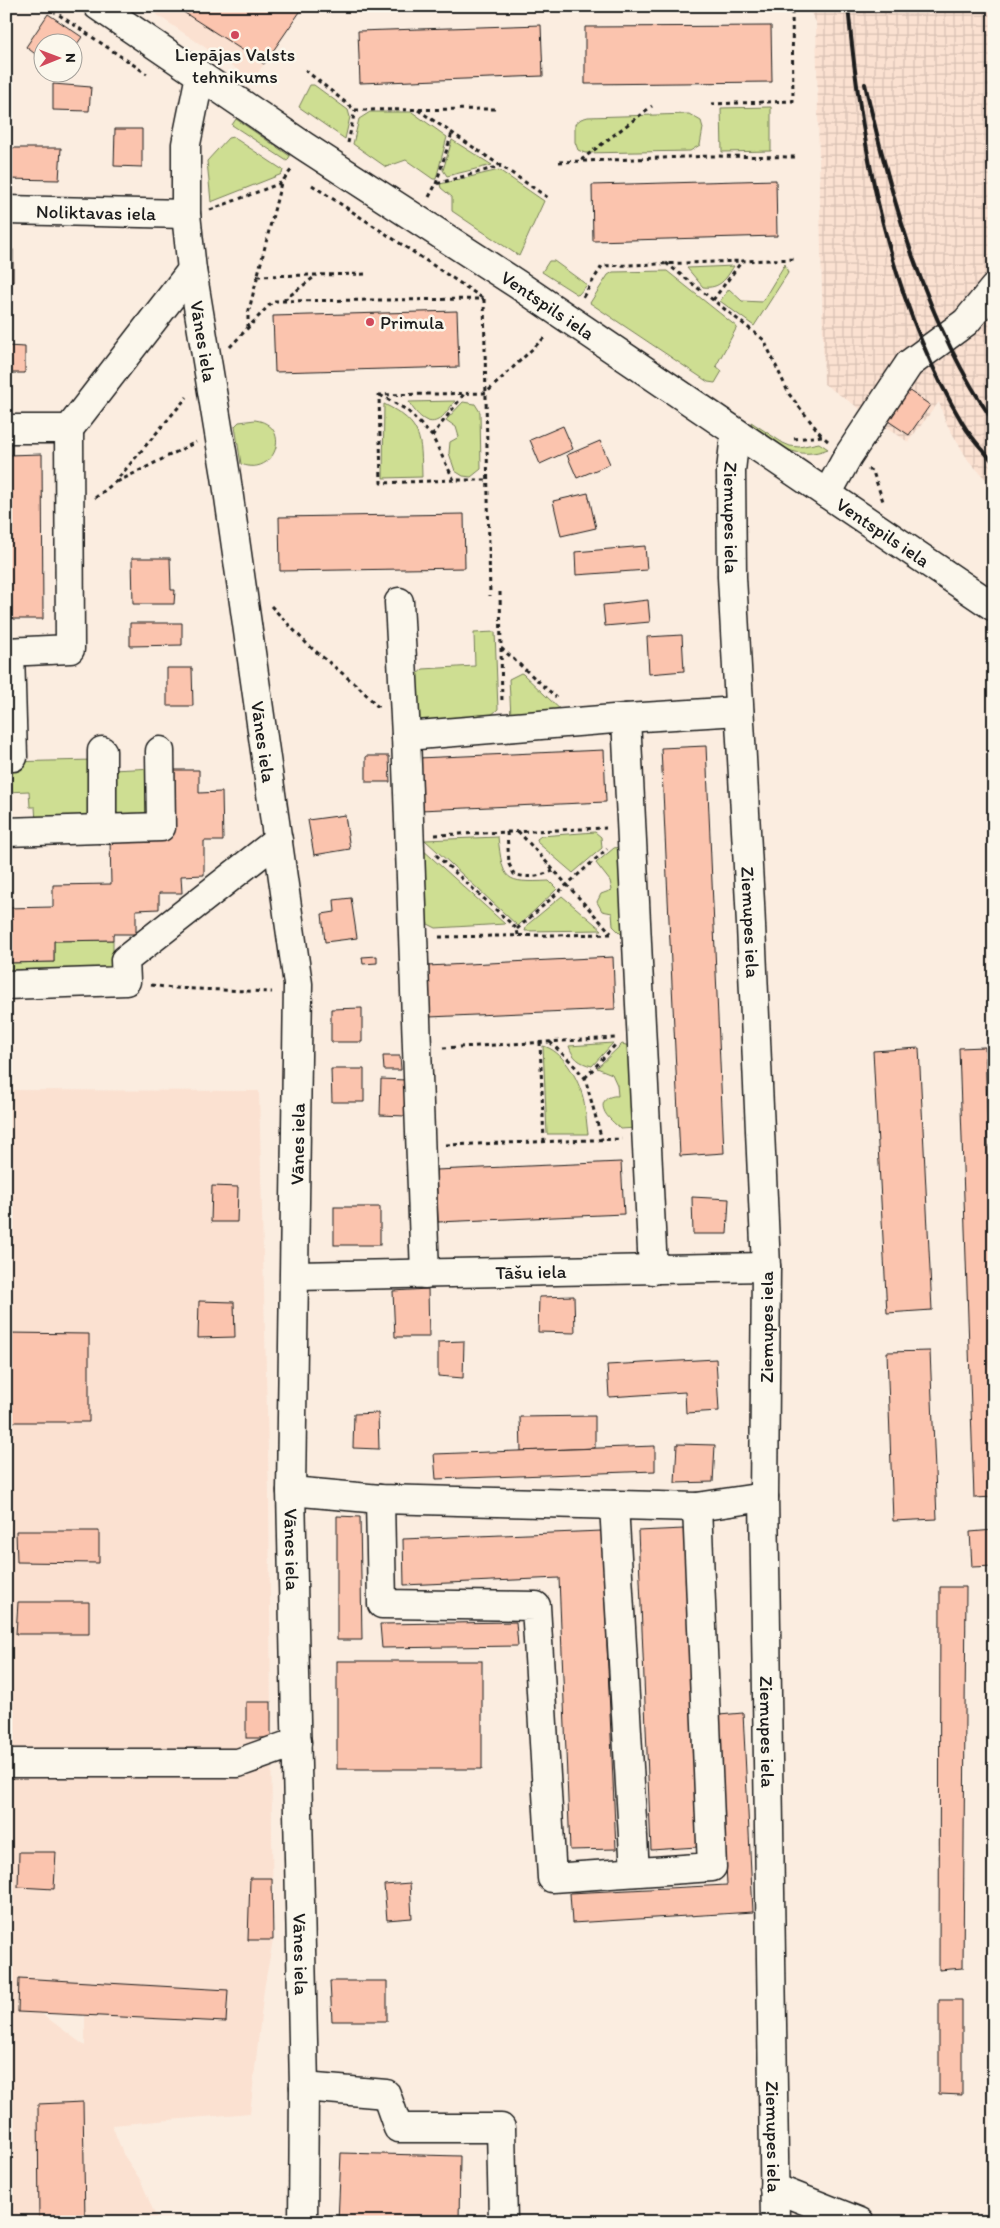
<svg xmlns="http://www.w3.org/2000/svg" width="1000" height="2228" viewBox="0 0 1000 2228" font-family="Itim,sans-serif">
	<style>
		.built { fill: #fbe1d1; fill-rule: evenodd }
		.industrial { fill: url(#industrial-grid) }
		.grass { fill: #cede92; stroke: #757d57 }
		.building { fill: #fbc4ae; stroke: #1c1c1c }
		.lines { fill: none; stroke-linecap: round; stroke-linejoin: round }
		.minor-casing { stroke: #1c1c1c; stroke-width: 31 }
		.path { stroke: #1c1c1c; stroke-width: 3; stroke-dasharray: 4 4; stroke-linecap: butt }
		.minor { stroke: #fbf7ec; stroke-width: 28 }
		.rail { stroke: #1c1c1c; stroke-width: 4 }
		.poi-dot { fill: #d1495b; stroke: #fbf7ec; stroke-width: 2 }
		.labels { text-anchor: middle; stroke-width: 5; stroke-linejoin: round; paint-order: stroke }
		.poi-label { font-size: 19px; fill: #1c1c1c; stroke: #fbf7ec }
		.street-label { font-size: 19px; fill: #1c1c1c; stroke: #fbf7ec }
	</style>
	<defs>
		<pattern id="industrial-grid" width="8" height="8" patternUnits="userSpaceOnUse" patternTransform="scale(1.25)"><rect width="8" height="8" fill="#fbe1d1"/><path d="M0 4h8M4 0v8" fill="none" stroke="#d7c0b3"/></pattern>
	</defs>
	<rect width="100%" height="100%" fill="#fbede0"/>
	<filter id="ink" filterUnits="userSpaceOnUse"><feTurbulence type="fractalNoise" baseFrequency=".02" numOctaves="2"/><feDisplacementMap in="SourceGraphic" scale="10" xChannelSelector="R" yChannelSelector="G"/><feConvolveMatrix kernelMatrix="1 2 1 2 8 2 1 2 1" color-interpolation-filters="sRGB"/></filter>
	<g filter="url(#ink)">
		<g class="built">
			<path d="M144 6H304L253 80Z"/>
			<path d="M994 985V1080L991 998Z"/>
			<path d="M6 1090 259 1091 269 1493 273 1940 264 1989 250 2113 112 2125 123 2154 141 2181 158 2222H6ZM42 2014 85 2015V2046Z"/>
		</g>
		<path class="industrial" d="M807 6H994V488L968 460 945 421 939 402 908 442 824 384 816 22Z"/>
		<g class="grass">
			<path d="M310 85H314L348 110 350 117 345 139 299 107Z"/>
			<path d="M771 107V151L722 152 721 108Z"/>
			<path d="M370 112H412L447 137 436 179H433L406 160 386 167 353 144 359 119Z"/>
			<path d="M689 114 701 121 703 128 700 145 690 151 585 153 578 150 575 142V124L581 119 588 117Z"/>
			<path d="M236 119 290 156 287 161 232 125Z"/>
			<path d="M233 137 283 170 282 174 211 202 207 161 228 138Z"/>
			<path d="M452 140 492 165 447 176 443 170Z"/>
			<path d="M499 170 544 201 519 256 452 211V197L441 188 440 184Z"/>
			<path d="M549 261H554L587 285 578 295 542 272Z"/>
			<path d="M785 264 788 273 754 326 720 301 729 289 742 301 762 302Z"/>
			<path d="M734 266C726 279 720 289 703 287L687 268Z"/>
			<path d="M667 271 737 327 716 366 722 371 715 383 708 382 590 303 608 275 613 272Z"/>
			<path d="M455 401C450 407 444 417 438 420 426 427 414 411 409 402Z"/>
			<path d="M463 402 475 404 480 412 481 469 471 477 463 476 455 471 449 453 450 442 459 437 456 427 446 420Z"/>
			<path d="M384 404C423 423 421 438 422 477L383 478Z"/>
			<path d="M255 420C293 425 276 478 241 464L235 426 239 422Z"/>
			<path d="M751 422 783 443 790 446 799 447 819 443 828 449C798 461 777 446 753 429Z"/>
			<path d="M495 632 498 709 488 718 417 720 416 675 423 669 475 666 474 633Z"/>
			<path d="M521 673 523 674 566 715 511 717 509 679Z"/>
			<path d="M93 760 95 820 36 822 35 807H30L29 791 6 792V762Z"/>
			<path d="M156 768 158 817 112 819 111 770Z"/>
			<path d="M595 832 601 837 602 848 573 873 538 843 537 839 541 836Z"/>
			<path d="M498 837C503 881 504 883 549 881L557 889 518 926 425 840Z"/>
			<path d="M619 847 630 943 613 926 612 913 602 911 597 902 601 894 612 890 610 881 596 863 614 848Z"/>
			<path d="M422 849 505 924 436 928 428 924 424 919Z"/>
			<path d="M562 896 602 930 525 931 527 925Z"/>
			<path d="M113 940V967L106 975 6 979V963L54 962V941Z"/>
			<path d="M613 1043 592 1066C579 1063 573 1058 569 1046Z"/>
			<path d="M622 1044 630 1046 637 1128 620 1129C616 1124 606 1117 604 1110 600 1100 610 1095 618 1096L617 1085 612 1074 597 1068Z"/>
			<path d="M543 1046C562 1050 577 1077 582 1094 586 1106 586 1121 588 1134H547Z"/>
		</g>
		<g class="building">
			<path d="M174 6H304L264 64Z"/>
			<path d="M48 14 82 37 72 51V42H42V59L26 47Z"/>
			<path d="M541 25 543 76 360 83 358 31Z"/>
			<path d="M771 26 772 82 585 84V27Z"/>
			<path d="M53 84 91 87 89 111 53 110Z"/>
			<path d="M6 116H11V148H61L59 180 6 179Z"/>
			<path d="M115 129H142V167L114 166Z"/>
			<path d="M776 180 777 236 593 241 592 185Z"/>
			<rect x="6" y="250" width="7" height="32"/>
			<path d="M457 311 459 367 275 372 273 316Z"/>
			<path d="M6 346 25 347V373H6Z"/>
			<path d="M908 390 930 405 909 435 888 421Z"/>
			<path d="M563 426 573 449 540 464 530 440Z"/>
			<path d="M600 441 610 464 577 478 567 455Z"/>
			<path d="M42 454 43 619H6V455Z"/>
			<path d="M588 493 596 528 561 536 553 501Z"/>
			<path d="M464 514 465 568 280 571 279 517Z"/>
			<path d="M645 546 647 570 576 575 575 552Z"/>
			<path d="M132 558H170L171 590H175L174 604H133Z"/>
			<path d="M648 600 650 622 605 626 603 605Z"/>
			<path d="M130 623H182V645L130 646Z"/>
			<path d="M682 635 684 671 649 674 647 637Z"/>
			<path d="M167 668H192L193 706H167Z"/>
			<path d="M706 746 724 1153 680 1156 661 748Z"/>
			<path d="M604 750 606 802 420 810 418 758Z"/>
			<path d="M366 756H389L390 782H366Z"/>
			<path d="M167 770H199V793L222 792 223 841H204V875L181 876 182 893H159V909L136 910V934H113V940L54 941V962L6 963V908L53 907V885L111 884 110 840 167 839Z"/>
			<path d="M345 815 350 849 314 855 308 820Z"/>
			<path d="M351 898 357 938 325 942 322 914 335 912 334 900Z"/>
			<path d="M377 956V963L363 964 362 957Z"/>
			<path d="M613 957 615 1009 429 1017 427 966Z"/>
			<path d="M362 1008V1042H331V1009Z"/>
			<path d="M985 1047 994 1328V1497L974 1498 959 1048Z"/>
			<path d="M919 1048 932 1310 887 1313 873 1051Z"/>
			<path d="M383 1056H400L401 1070H384Z"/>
			<path d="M331 1069H364V1102H332Z"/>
			<path d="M381 1079 406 1080 405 1116 380 1115Z"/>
			<path d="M621 1162 624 1214 438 1222 436 1170Z"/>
			<path d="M212 1186 238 1187 237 1222H211Z"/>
			<path d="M692 1197 729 1199 727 1234H693Z"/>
			<rect x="334" y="1207" width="46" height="38"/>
			<path d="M428 1289 429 1337H395L393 1291Z"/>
			<path d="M574 1296 575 1333 538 1332 539 1297Z"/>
			<path d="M199 1301 234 1302 235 1337 198 1338Z"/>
			<path d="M6 1333 89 1334V1422H6Z"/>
			<path d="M464 1341 463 1378 438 1376V1342Z"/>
			<path d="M930 1351 937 1519 893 1521 887 1352Z"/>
			<path d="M716 1359 719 1411 686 1413 685 1392 609 1397 607 1365Z"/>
			<path d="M378 1413 379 1449 353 1448 354 1414Z"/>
			<path d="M595 1416V1448L521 1451 520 1417Z"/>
			<path d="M677 1444 715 1445 713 1482 675 1483Z"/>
			<path d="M655 1446V1471L436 1479 434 1454Z"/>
			<path d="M337 1516 360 1517 362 1640H337Z"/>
			<path d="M684 1529 697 1847 651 1850 638 1531Z"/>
			<path d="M994 1530V1566L972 1567 970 1532Z"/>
			<path d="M16 1531H99V1563L17 1562Z"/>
			<path d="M602 1531 616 1849 570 1850 559 1578 404 1585 403 1539Z"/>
			<path d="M940 1587H966L963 1968 939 1970Z"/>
			<path d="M18 1602H89V1634H16Z"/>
			<path d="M516 1622 518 1646 382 1648 380 1624Z"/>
			<rect x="337" y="1661" width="145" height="108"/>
			<rect x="246" y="1702" width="25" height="36"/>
			<path d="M743 1713 753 1912 572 1923 570 1893 727 1885 719 1715Z"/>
			<path d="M19 1852H56L54 1889 18 1887Z"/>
			<path d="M250 1878H272L273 1940H248Z"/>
			<path d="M410 1883 412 1918 387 1920 384 1885Z"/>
			<path d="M19 1978 228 1990 226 2022 18 2012Z"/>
			<path d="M330 1981H387V2021H332Z"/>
			<path d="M939 2000H962V2095L939 2094Z"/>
			<path d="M83 2102 85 2222H39L38 2104Z"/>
			<path d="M341 2153 460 2156 459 2222H338Z"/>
		</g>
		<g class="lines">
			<g class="minor-casing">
				<g id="minor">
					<path id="s1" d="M98 6 304 146 517 284 994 607"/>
					<path id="s2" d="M200 75 186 144V214L192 270 226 476 298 984 291 1491 304 2087 303 2222"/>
					<path id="s3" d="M6 210 186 214"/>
					<path d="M6 429H69L192 270"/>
					<path id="s4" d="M735 434 731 471 732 577 750 903 766 1267 764 1497 775 2222"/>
					<path d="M827 494 848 456 909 364 966 322 994 288"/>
					<path d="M399 602 406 736 425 1274"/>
					<path d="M6 652 70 649 69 429"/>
					<path d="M10 652 13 757"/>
					<path d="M626 718 739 711"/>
					<path d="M406 736 626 718 653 1270"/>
					<path d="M102 751V829"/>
					<path d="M6 832 161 827 160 751"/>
					<path d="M6 985 126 981 125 960 278 840"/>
					<path id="s5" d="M296 1276 766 1267"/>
					<path d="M291 1491 380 1499 697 1507 764 1497"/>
					<path d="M380 1499 382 1604 536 1606 552 1878 712 1867 697 1507"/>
					<path d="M614 1505 635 1872"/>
					<path d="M6 1763H238L297 1742"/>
					<path d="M304 2087 386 2094 398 2128H501L503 2222"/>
					<path d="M774 2188 860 2222"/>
				</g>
			</g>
			<g class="path">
				<path d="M46 6 147 74"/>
				<path d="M305 70 355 110 495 109"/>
				<path d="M711 104 793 101 792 6"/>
				<path d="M418 110 550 199"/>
				<path d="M348 143 355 110"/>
				<path d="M581 160 652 106"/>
				<path d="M559 162 711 156 795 157"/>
				<path d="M436 184 452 133"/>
				<path d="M312 185 484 299"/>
				<path d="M429 197 436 184 501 166"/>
				<path d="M210 210 281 183 292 169"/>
				<path d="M666 263 764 340 789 394 822 436"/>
				<path d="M257 276 369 274"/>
				<path d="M583 297 602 266 797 259"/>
				<path d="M484 299 490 596"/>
				<path d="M284 300 317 275"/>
				<path d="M713 300 742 261"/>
				<path d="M248 328V314L281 183"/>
				<path d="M230 347 273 301 484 299"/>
				<path d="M380 395 407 410 432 436 454 480H488"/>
				<path d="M432 436 464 394"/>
				<path d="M794 439 822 436 828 441"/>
				<path d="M868 469 873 472 883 501"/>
				<path d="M454 480 381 483 379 395 486 393 544 338"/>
				<path d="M117 482 196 442"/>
				<path d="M95 498 114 483 187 397"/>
				<path d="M500 592 502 703"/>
				<path d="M271 606 308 645 360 688 379 708"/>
				<path d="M501 648 556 697"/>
				<path d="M6 790 10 782"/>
				<path d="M518 831 611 933"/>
				<path d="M507 832 509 864 514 874C529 879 539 876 553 871"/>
				<path d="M435 835 606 828"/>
				<path d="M436 855 517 929 518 935"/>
				<path d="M517 929 607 849"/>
				<path d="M439 937 612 934"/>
				<path d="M151 985 172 988 272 992"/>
				<path d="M540 1042 544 1142"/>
				<path d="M550 1042 570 1061 585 1078 602 1140"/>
				<path d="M443 1048 616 1038"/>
				<path d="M585 1078 616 1044"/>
				<path d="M446 1145 622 1139"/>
			</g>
			<use href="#minor" class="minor"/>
			<g class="rail">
				<path d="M848 6C861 149 889 300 963 424 971 438 984 451 994 463"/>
				<path d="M865 84C891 198 926 325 994 422"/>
			</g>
		</g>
	</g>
	<g class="poi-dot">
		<circle cx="235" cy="35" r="5"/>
		<circle cx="370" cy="322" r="5"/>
	</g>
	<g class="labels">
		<g class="poi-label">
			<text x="235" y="61">Liepājas Valsts<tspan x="235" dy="22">tehnikums</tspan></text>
			<text x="380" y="329" text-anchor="start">Primula</text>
		</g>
		<g class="street-label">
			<text dy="7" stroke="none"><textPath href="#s3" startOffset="90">Noliktavas iela</textPath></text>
			<text dy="7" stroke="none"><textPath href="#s1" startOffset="540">Ventspils iela</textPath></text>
			<text dy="7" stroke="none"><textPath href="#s2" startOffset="269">Vānes iela</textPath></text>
			<text dy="7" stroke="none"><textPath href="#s4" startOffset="84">Ziemupes iela</textPath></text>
			<text dy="7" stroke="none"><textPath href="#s1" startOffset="945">Ventspils iela</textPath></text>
			<text dy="7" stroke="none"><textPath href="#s2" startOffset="674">Vānes iela</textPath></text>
			<text dy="7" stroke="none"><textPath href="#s4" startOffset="489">Ziemupes iela</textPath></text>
			<text transform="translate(297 1144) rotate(-89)" y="7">Vānes iela</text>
			<text dy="7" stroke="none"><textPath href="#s5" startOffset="235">Tāšu iela</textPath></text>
			<text transform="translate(766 1327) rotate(-90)" y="7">Ziemupes iela</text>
			<text dy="7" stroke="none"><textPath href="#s2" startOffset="1484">Vānes iela</textPath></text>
			<text dy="7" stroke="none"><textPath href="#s4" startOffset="1299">Ziemupes iela</textPath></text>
			<text dy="7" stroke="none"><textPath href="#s2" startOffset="1889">Vānes iela</textPath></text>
			<text dy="7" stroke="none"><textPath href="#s4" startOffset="1704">Ziemupes iela</textPath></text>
		</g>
	</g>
	<rect width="1000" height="2228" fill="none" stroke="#fbf7ec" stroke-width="25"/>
	<rect x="12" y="12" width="975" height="2203" fill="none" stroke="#1c1c1c" stroke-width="2" filter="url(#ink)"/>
	<g transform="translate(58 58) rotate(89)"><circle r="24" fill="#fbf7ec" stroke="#a29f99"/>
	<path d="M0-4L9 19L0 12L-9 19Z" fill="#d1495b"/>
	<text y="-8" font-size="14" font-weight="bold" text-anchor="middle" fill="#1c1c1c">N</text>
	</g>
</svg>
